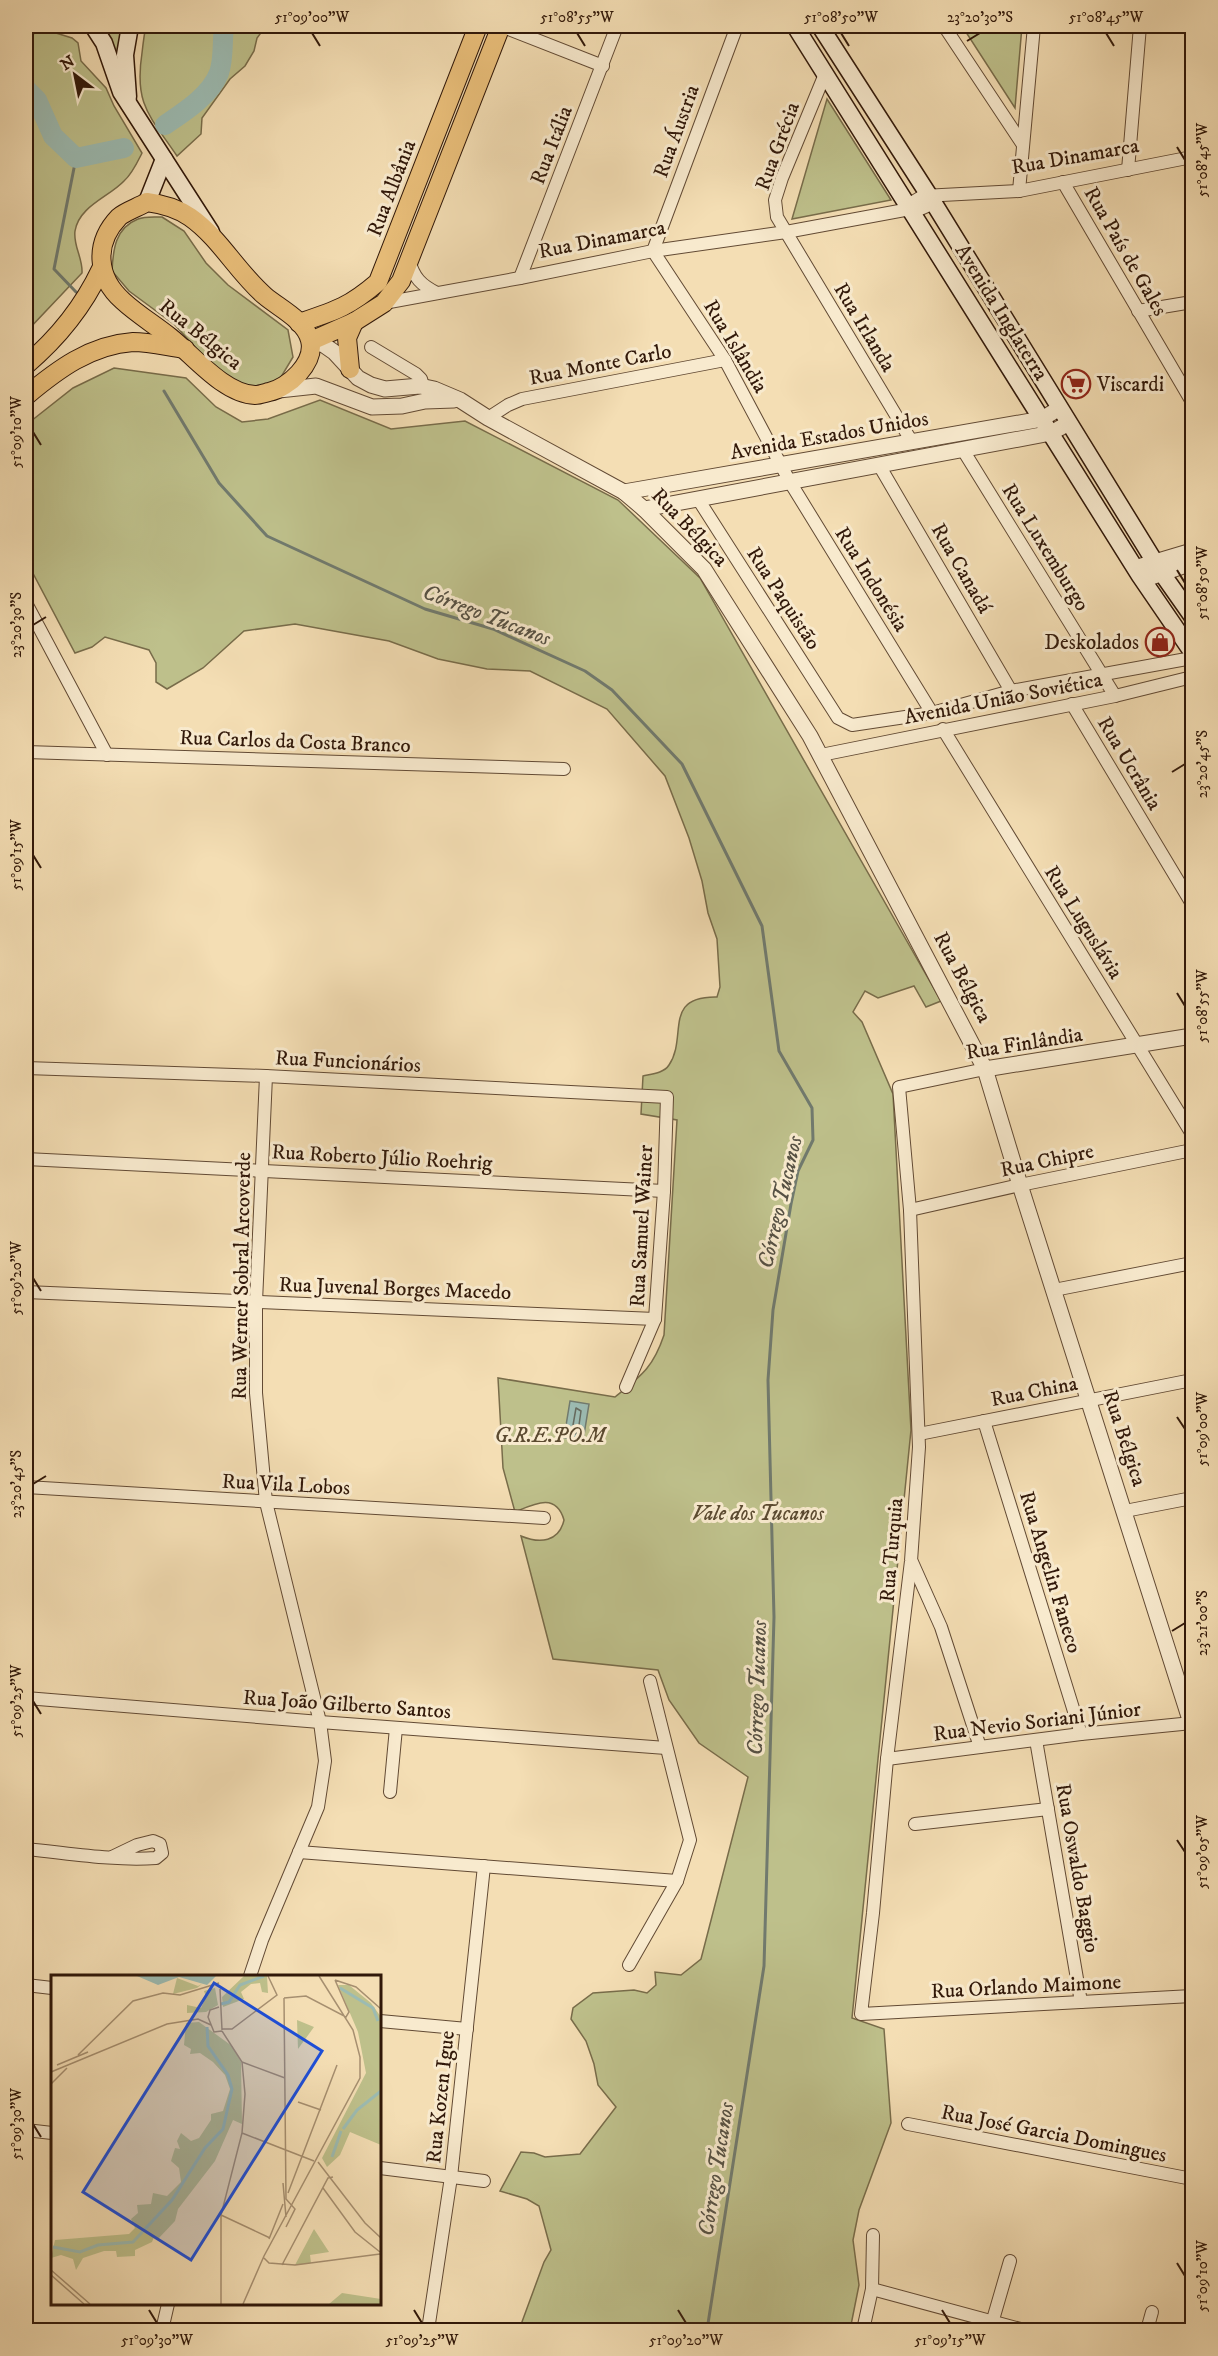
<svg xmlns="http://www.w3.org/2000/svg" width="1218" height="2356" viewBox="0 0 1218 2356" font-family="'IM FELL DW Pica',serif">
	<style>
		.green { fill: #bec08b; stroke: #786c4a; stroke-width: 1.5 }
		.water { fill: #9cbbb2; stroke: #717a6e; stroke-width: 1.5 }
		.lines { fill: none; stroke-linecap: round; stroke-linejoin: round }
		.shore { stroke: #666a5e; stroke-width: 1.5 }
		.stream { stroke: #717a6e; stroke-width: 3 }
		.river { stroke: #9cbbb2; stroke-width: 20 }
		.minor-casing { stroke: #624a34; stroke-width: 14 }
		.tertiary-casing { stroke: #624a34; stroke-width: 17 }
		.secondary-casing { stroke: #311809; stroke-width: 19 }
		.primary-casing { stroke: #311809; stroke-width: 20 }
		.minor { stroke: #f8eace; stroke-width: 12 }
		.tertiary { stroke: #f8eace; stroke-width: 15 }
		.secondary { stroke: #f8eace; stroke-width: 16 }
		.primary { stroke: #eabf7a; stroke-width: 18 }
		.ticks { fill: none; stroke: #311809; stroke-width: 2 }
		.labels { text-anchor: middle; stroke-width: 6; stroke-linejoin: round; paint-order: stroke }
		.street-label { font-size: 21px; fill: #311809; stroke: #f8eace }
		.poi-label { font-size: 21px; fill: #311809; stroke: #f8eace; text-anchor: start }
		.park-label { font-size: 21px; font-style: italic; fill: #5b4a30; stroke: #f8eace }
		.water-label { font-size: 22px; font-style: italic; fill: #565144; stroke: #f8eace }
		.inset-river { fill: none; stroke: #9cbbb2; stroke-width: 3 }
		.inset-road { fill: none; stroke: #a68f70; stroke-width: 1.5 }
		.view { fill: #1d4ed8; fill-opacity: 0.15; stroke: #1d4ed8; stroke-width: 3 }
		.inset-edge { fill: none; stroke: #311809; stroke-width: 3 }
		.neatline { fill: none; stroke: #311809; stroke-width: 2 }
		.ticks-label { font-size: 15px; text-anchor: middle; fill: #311809 }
	</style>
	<rect width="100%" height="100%" fill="#f4deb4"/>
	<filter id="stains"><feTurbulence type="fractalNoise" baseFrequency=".00333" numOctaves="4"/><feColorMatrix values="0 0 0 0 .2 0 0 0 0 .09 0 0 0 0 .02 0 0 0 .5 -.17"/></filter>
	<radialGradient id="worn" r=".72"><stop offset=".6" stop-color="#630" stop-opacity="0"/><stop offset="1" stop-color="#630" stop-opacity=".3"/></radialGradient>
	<g class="green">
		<path d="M106 26H122L117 54H114L103 27Z"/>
		<path d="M146 26H266L257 38 254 51 245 66 230 79 202 118 201 134 177 156C150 116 134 105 142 53 143 44 144 35 146 26Z"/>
		<path d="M962 26H1022L1015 108Z"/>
		<path d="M43 29 72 38 78 43 81 61 106 88 114 106 142 153C137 163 132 174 124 181 109 197 79 206 75 231 73 246 83 258 82 273L26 332V43L37 30Z"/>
		<path d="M827 99 891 200 792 219Z"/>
		<path d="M162 217 184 231 206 263 228 285 288 330 293 357 278 382 250 391 226 377 204 357 175 325 129 291 112 271C113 250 115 228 138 219 145 216 155 217 162 217Z"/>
		<path d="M114 368 186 378 216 407 242 422 268 419 320 400 391 429 465 421 618 500 700 578 941 1001 926 1007 914 986 878 998 865 991 853 1012 862 1022 893 1094 911 1430 852 2018 884 2029 891 2123 859 2210 853 2240 859 2285 850 2330H519L544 2262 551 2250 539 2206 527 2199 500 2191 521 2152 534 2153 545 2157 580 2154 616 2107 598 2085 594 2064 586 2041 571 2019 573 2008 593 1993 634 1990 647 1993 656 1985 655 1972 681 1975 701 1959 748 1777 699 1743 669 1700 658 1670 553 1659 521 1536C540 1544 559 1542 564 1520 556 1492 534 1504 515 1512L503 1468 498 1378 615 1397C641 1376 653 1368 664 1335L677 1120 641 1114 643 1076C652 1074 664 1073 669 1065 688 1037 662 996 717 997L720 987 717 939 708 913 702 881 689 838 665 776 607 709 530 671 487 669 438 659 389 641 295 624 244 631 203 668 167 689 156 682V663L149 650 105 637 92 647 75 653 26 560V425L73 388Z"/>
	</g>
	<path class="water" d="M570 1401 589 1404 583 1441 564 1438Z"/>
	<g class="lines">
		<path class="shore" d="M576 1408 581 1411 578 1432 575 1434 572 1431Z"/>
		<g class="stream">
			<path d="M76 292 54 269 76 158"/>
			<path d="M164 391 219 483 267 536 425 609 493 629 585 671 612 690 682 764 762 926 779 1051 812 1108 813 1140 798 1171 791 1204 773 1310 768 1380 774 1617 764 1966 707 2330"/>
		</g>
		<g class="river">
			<path d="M26 89 37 100 53 136 76 158 124 148"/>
			<path d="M165 125C184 112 210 96 219 73 224 59 222 41 224 26"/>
		</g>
		<g class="minor-casing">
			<g id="minor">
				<path d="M501 26 603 66"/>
				<path d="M737 26 653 251 725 360 790 482 932 713"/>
				<path d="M944 26 1023 145"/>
				<path d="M825 74 782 178 775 200 777 217 912 442"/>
				<path d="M1128 170 1140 26"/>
				<path d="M1063 182 1192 402"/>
				<path d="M1019 191 1034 26"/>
				<path d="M910 209 913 202 923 196 1019 191 1192 157"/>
				<path d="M409 260C414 278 421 285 437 293"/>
				<path d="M520 278 617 26"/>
				<path d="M384 303 520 278 653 251 786 232 910 209 918 210 927 206 930 197"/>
				<path d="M1138 311 1192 302"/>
				<path d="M371 347 416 374 421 379 423 386"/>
				<path d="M488 418 508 405 522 399 725 360"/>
				<path d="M963 450 1115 696"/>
				<path d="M879 465 1011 691"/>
				<path d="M698 499 838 718 852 725 932 713 1011 691 1192 658"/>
				<path d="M26 603 107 755"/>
				<path d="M1072 704 1192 904"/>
				<path d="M943 729 1192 1134"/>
				<path d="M26 752 564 769"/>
				<path d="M821 755 1115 696 1192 677"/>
				<path d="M26 1068 266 1076 667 1097 664 1191 655 1319 626 1387"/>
				<path d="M985 1069 899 1087 910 1210 919 1447 911 1561 887 1759 873 1913 861 2014 1192 1996"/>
				<path d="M26 1159 664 1191"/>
				<path d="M910 1210 1020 1185 1192 1150"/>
				<path d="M1054 1290 1192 1263"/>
				<path d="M26 1292 655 1319"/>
				<path d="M984 1421 1081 1734"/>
				<path d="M919 1434 1192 1380"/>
				<path d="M26 1487 544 1518"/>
				<path d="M1125 1511 1192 1498"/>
				<path d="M912 1562 941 1627 980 1747"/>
				<path d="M26 1698 320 1722 666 1748"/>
				<path d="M1036 1740 1081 2002"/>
				<path d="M887 1759 1081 1734 1192 1723"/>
				<path d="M390 1792 396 1728"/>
				<path d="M915 1824 1048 1809"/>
				<path d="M26 1849C69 1853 113 1861 156 1858L162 1853 160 1844 153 1841 137 1845 112 1857"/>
				<path d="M299 1852 677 1881"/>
				<path d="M629 1965 677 1881 690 1840 650 1681"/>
				<path d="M250 1976 262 1940 318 1807 325 1761 320 1722 266 1502 256 1393V1302L266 1076"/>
				<path d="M26 1985 52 1988"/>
				<path d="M380 2021 467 2029"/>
				<path d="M908 2124 1192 2179"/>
				<path d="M26 2130 52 2133"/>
				<path d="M380 2168 484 2181"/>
				<path d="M872 2289 1024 2330"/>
				<path d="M162 2330 168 2304"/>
				<path d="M428 2330 451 2177 484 1866"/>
				<path d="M863 2330 872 2289 873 2235"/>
				<path d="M990 2330 1010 2261"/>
				<path d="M1147 2330 1152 2312"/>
			</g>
		</g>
		<g class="tertiary-casing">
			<g id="tertiary">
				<path d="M311 341 324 345 334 352 358 378 371 385 385 389 420 386 434 389 460 400 488 418 624 492 644 509 704 569 810 736 985 1069 1020 1185 1192 1726"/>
				<path d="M279 390 316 386 372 407 402 406 425 401 454 400"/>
				<path d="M624 492 1042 419 1058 409"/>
				<path d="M644 509 1051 433 1067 424"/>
				<path d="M1135 568 1192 551"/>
				<path d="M1143 580 1192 563"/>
				<path d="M985 1069 1192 1036"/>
			</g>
		</g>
		<g class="secondary-casing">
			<g id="secondary">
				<path d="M93 26 104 43 121 92 211 232"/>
				<path d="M795 26 1140 576 1192 652"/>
				<path d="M820 26 930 197 1161 572 1192 616"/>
				<path d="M128 97 125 55 130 26"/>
				<path d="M147 202 164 159"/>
			</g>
		</g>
		<g class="primary-casing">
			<g id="primary">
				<path d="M147 202C162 204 177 208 190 217 220 238 237 272 265 296 279 308 305 320 310 340 316 363 288 388 269 392 265 393 259 395 255 395 224 394 193 355 170 337 155 325 137 314 123 301 96 277 94 243 119 217 126 211 139 207 147 202Z"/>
				<path d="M299 323C335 311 349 307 378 282L478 26"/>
				<path d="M311 341 354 322 384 303 401 281 501 26"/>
				<path d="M26 365C58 338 83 307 101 269"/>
				<path d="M350 369 347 338 354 322"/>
				<path d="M26 396C57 370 90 345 133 342 150 342 169 347 185 349"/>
			</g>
		</g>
		<use href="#minor" class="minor"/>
		<use href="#tertiary" class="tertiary"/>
		<use href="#secondary" class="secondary"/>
		<use href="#primary" class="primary"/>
	</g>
	<path class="ticks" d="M312 33 320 46M577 33 585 46M841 33 849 46M1106 33 1114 46M967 41 980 33M1177 147 1185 160M33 432 41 445M1177 570 1185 583M33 625 46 617M1172 772 1185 764M33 855 41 868M1177 993 1185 1006M33 1278 41 1291M1177 1417 1185 1429M33 1484 46 1476M1172 1631 1185 1623M33 1701 41 1714M1177 1840 1185 1852M33 2124 41 2137M1177 2263 1185 2276M149 2310 157 2323M414 2310 422 2323M678 2310 686 2323M942 2310 950 2323"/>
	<defs>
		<g id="supermarket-ring" transform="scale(1.5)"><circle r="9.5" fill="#f8eace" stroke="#8f2418" stroke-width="1.5"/><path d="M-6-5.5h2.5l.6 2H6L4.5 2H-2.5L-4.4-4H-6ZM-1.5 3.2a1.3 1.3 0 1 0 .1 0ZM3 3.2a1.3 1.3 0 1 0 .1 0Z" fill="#8f2418"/></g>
		<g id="shop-ring" transform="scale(1.5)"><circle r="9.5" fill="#f8eace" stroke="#8f2418" stroke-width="1.5"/><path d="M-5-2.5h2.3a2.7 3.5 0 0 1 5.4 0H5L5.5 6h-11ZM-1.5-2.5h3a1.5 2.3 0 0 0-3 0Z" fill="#8f2418"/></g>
	</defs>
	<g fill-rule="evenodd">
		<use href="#supermarket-ring" x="1076" y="384"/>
		<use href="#shop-ring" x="1160" y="642"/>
	</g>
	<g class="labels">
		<g class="street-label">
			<text transform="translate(676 131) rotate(-70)" y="7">Rua Áustria</text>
			<text transform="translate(551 145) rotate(-69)" y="7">Rua Itália</text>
			<text transform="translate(777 146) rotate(-70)" y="7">Rua Grécia</text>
			<text transform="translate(1075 156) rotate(-10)" y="7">Rua Dinamarca</text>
			<text transform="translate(391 188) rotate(-69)" y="7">Rua Albânia</text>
			<text transform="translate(602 239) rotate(-11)" y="7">Rua Dinamarca</text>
			<text transform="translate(1126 251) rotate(60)" y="7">Rua País de Gales</text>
			<text transform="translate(1002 312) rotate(58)" y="7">Avenida Inglaterra</text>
			<text transform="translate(865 327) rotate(59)" y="7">Rua Irlanda</text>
			<text transform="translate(201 334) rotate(39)" y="7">Rua Bélgica</text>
			<text transform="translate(736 346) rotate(59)" y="7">Rua Islândia</text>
			<text transform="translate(600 364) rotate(-11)" y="7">Rua Monte Carlo</text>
			<text transform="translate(829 435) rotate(-10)" y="7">Avenida Estados Unidos</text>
			<text transform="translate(690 527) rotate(46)" y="7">Rua Bélgica</text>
			<text transform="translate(1046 547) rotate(58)" y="7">Rua Luxemburgo</text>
			<text transform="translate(962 568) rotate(60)" y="7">Rua Canadá</text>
			<text transform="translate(872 579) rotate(58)" y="7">Rua Indonésia</text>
			<text transform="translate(784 598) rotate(57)" y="7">Rua Paquistão</text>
			<text transform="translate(1003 698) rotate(-11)" y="7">Avenida União Soviética</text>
			<text transform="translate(295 741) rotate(2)" y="7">Rua Carlos da Costa Branco</text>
			<text transform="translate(1130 763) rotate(59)" y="7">Rua Ucrânia</text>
			<text transform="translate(1084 922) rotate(58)" y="7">Rua Luguslávia</text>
			<text transform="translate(963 977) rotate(62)" y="7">Rua Bélgica</text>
			<text transform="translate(1024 1043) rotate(-9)" y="7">Rua Finlândia</text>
			<text transform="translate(348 1061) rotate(3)" y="7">Rua Funcionários</text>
			<text transform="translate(382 1157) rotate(3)" y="7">Rua Roberto Júlio Roehrig</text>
			<text transform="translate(1047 1160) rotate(-12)" y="7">Rua Chipre</text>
			<text transform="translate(641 1226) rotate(-87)" y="7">Rua Samuel Wainer</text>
			<text transform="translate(241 1276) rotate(-89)" y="7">Rua Werner Sobral Arcoverde</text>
			<text transform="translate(395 1288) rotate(2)" y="7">Rua Juvenal Borges Macedo</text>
			<text transform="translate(1034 1391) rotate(-11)" y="7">Rua China</text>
			<text transform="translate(1125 1438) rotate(72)" y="7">Rua Bélgica</text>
			<text transform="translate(286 1484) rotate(3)" y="7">Rua Vila Lobos</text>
			<text transform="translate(891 1550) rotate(-85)" y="7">Rua Turquia</text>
			<text transform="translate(1051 1572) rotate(73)" y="7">Rua Angelin Faneco</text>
			<text transform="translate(347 1704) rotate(4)" y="7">Rua João Gilberto Santos</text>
			<text transform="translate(1037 1721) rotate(-7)" y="7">Rua Nevio Soriani Júnior</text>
			<text transform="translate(1078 1868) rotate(80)" y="7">Rua Oswaldo Baggio</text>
			<text transform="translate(1026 1986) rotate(-3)" y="7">Rua Orlando Maimone</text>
			<text transform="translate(440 2097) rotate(-84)" y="7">Rua Kozen Igue</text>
			<text transform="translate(1054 2133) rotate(11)" y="7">Rua José Garcia Domingues</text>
		</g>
		<g class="poi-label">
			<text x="1097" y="391">Viscardi</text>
			<text x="1139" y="649" text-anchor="end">Deskolados</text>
		</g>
		<g class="park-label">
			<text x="550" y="1442">G.R.E.PO.M</text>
			<text x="758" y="1520">Vale dos Tucanos</text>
		</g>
		<g class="water-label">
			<text transform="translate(487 614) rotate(21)" y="8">Córrego Tucanos</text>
			<text transform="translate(779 1202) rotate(-77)" y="8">Córrego Tucanos</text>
			<text transform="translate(756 1688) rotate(-88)" y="8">Córrego Tucanos</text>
			<text transform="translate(715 2169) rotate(-81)" y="8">Córrego Tucanos</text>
		</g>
	</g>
	<g transform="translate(51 1975)">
		<rect width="330" height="330" fill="#f4deb4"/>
		<path d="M193 1H216L217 18 211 17 209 8 200 9 190 17 193 24 172 32 171 22ZM126 3 147 11 151 9 146 13 122 19ZM287 10H298L320 28 330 42V170L299 157 289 180 276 192 271 183 315 98 307 57ZM164 13 167 30 155 37 136 38V30L150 33 155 22 153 16ZM246 45 263 52 247 74ZM148 47 181 71 190 87 191 149 182 145 164 186 127 234 124 246 107 264 103 262 101 267 84 275V281L66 282 65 276H53L32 283 25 295 22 284 10 280 0 283 4 265 78 259 84 253 80 244 87 238 86 230 100 229 102 218 116 221 130 207 128 193 120 186 124 173 129 174 126 166 130 158 140 166 148 163 160 145V139L172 136 179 114 174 100 162 87 149 78 139 79 140 74 133 70 135 48ZM263 254 278 277 259 280 260 288 244 290ZM291 318 330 324V329H278Z" fill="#bec08b"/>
		<path d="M86 1H165L156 10 128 2 107 10Z" fill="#9cbbb2"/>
		<path class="inset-river" d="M289 13 322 33 327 46M170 29 178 27 189 10 213 1M292 154 306 135 330 116M281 182 290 156M2 272 29 277 47 270 82 267 121 225 154 173 172 154 181 114 177 100 157 71 156 52"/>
		<path class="inset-road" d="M284 5 305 12 330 34M169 14 171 55M233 23 235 224 244 234 235 252M233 23 255 21 295 42 298 37 284 5M168 32 159 35 157 42 163 57 171 56M171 54H181L226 20 217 1M27 80 82 26 112 18 129 20 168 8M191 87 234 103M6 90 37 77M0 97 116 49 147 44 160 50M0 109 16 93M247 127 270 135M191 158 263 186M267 187 314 248 330 263M232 208 235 242M272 213 304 257 329 277M237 218 286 90M170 240 219 263M218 264 232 229M213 283 218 288 244 290 329 279M231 290 277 203 282 202M0 295 39 329M0 300 33 329M170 329V240L191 158 194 119 191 87 171 56M192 329 213 281 309 103V82L302 55 268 1"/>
		<path class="view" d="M163 8 271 76 140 285 32 217Z"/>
		<rect width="330" height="330" class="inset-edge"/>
	</g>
	<rect width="1218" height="2356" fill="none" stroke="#f4deb4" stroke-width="66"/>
	<g transform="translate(75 75) rotate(328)" stroke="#f8eace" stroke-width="4.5" paint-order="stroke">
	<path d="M0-4.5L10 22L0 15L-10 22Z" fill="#311809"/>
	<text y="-9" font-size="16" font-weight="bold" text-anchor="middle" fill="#311809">N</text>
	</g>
	<rect x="33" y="33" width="1152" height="2290" class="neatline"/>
	<g class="ticks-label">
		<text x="312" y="22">51°09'00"W</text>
		<text x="577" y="22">51°08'55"W</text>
		<text x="841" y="22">51°08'50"W</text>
		<text x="980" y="22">23°20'30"S</text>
		<text x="1106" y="22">51°08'45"W</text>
		<text transform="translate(1202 160) rotate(-90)" y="5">51°08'45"W</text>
		<text transform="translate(16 432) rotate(-90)" y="5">51°09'10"W</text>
		<text transform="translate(1202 583) rotate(-90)" y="5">51°08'50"W</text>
		<text transform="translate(16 625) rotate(-90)" y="5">23°20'30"S</text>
		<text transform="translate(1202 764) rotate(-90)" y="5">23°20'45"S</text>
		<text transform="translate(16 855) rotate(-90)" y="5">51°09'15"W</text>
		<text transform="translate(1202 1006) rotate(-90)" y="5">51°08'55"W</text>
		<text transform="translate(16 1278) rotate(-90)" y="5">51°09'20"W</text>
		<text transform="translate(1202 1429) rotate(-90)" y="5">51°09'00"W</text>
		<text transform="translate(16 1484) rotate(-90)" y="5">23°20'45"S</text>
		<text transform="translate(1202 1623) rotate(-90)" y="5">23°21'00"S</text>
		<text transform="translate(16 1701) rotate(-90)" y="5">51°09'25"W</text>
		<text transform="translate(1202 1852) rotate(-90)" y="5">51°09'05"W</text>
		<text transform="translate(16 2124) rotate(-90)" y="5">51°09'30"W</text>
		<text transform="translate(1202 2276) rotate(-90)" y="5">51°09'10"W</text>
		<text x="157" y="2345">51°09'30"W</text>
		<text x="422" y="2345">51°09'25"W</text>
		<text x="686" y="2345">51°09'20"W</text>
		<text x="950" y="2345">51°09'15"W</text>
	</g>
	<rect width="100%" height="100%" filter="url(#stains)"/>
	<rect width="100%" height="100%" fill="url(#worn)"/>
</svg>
